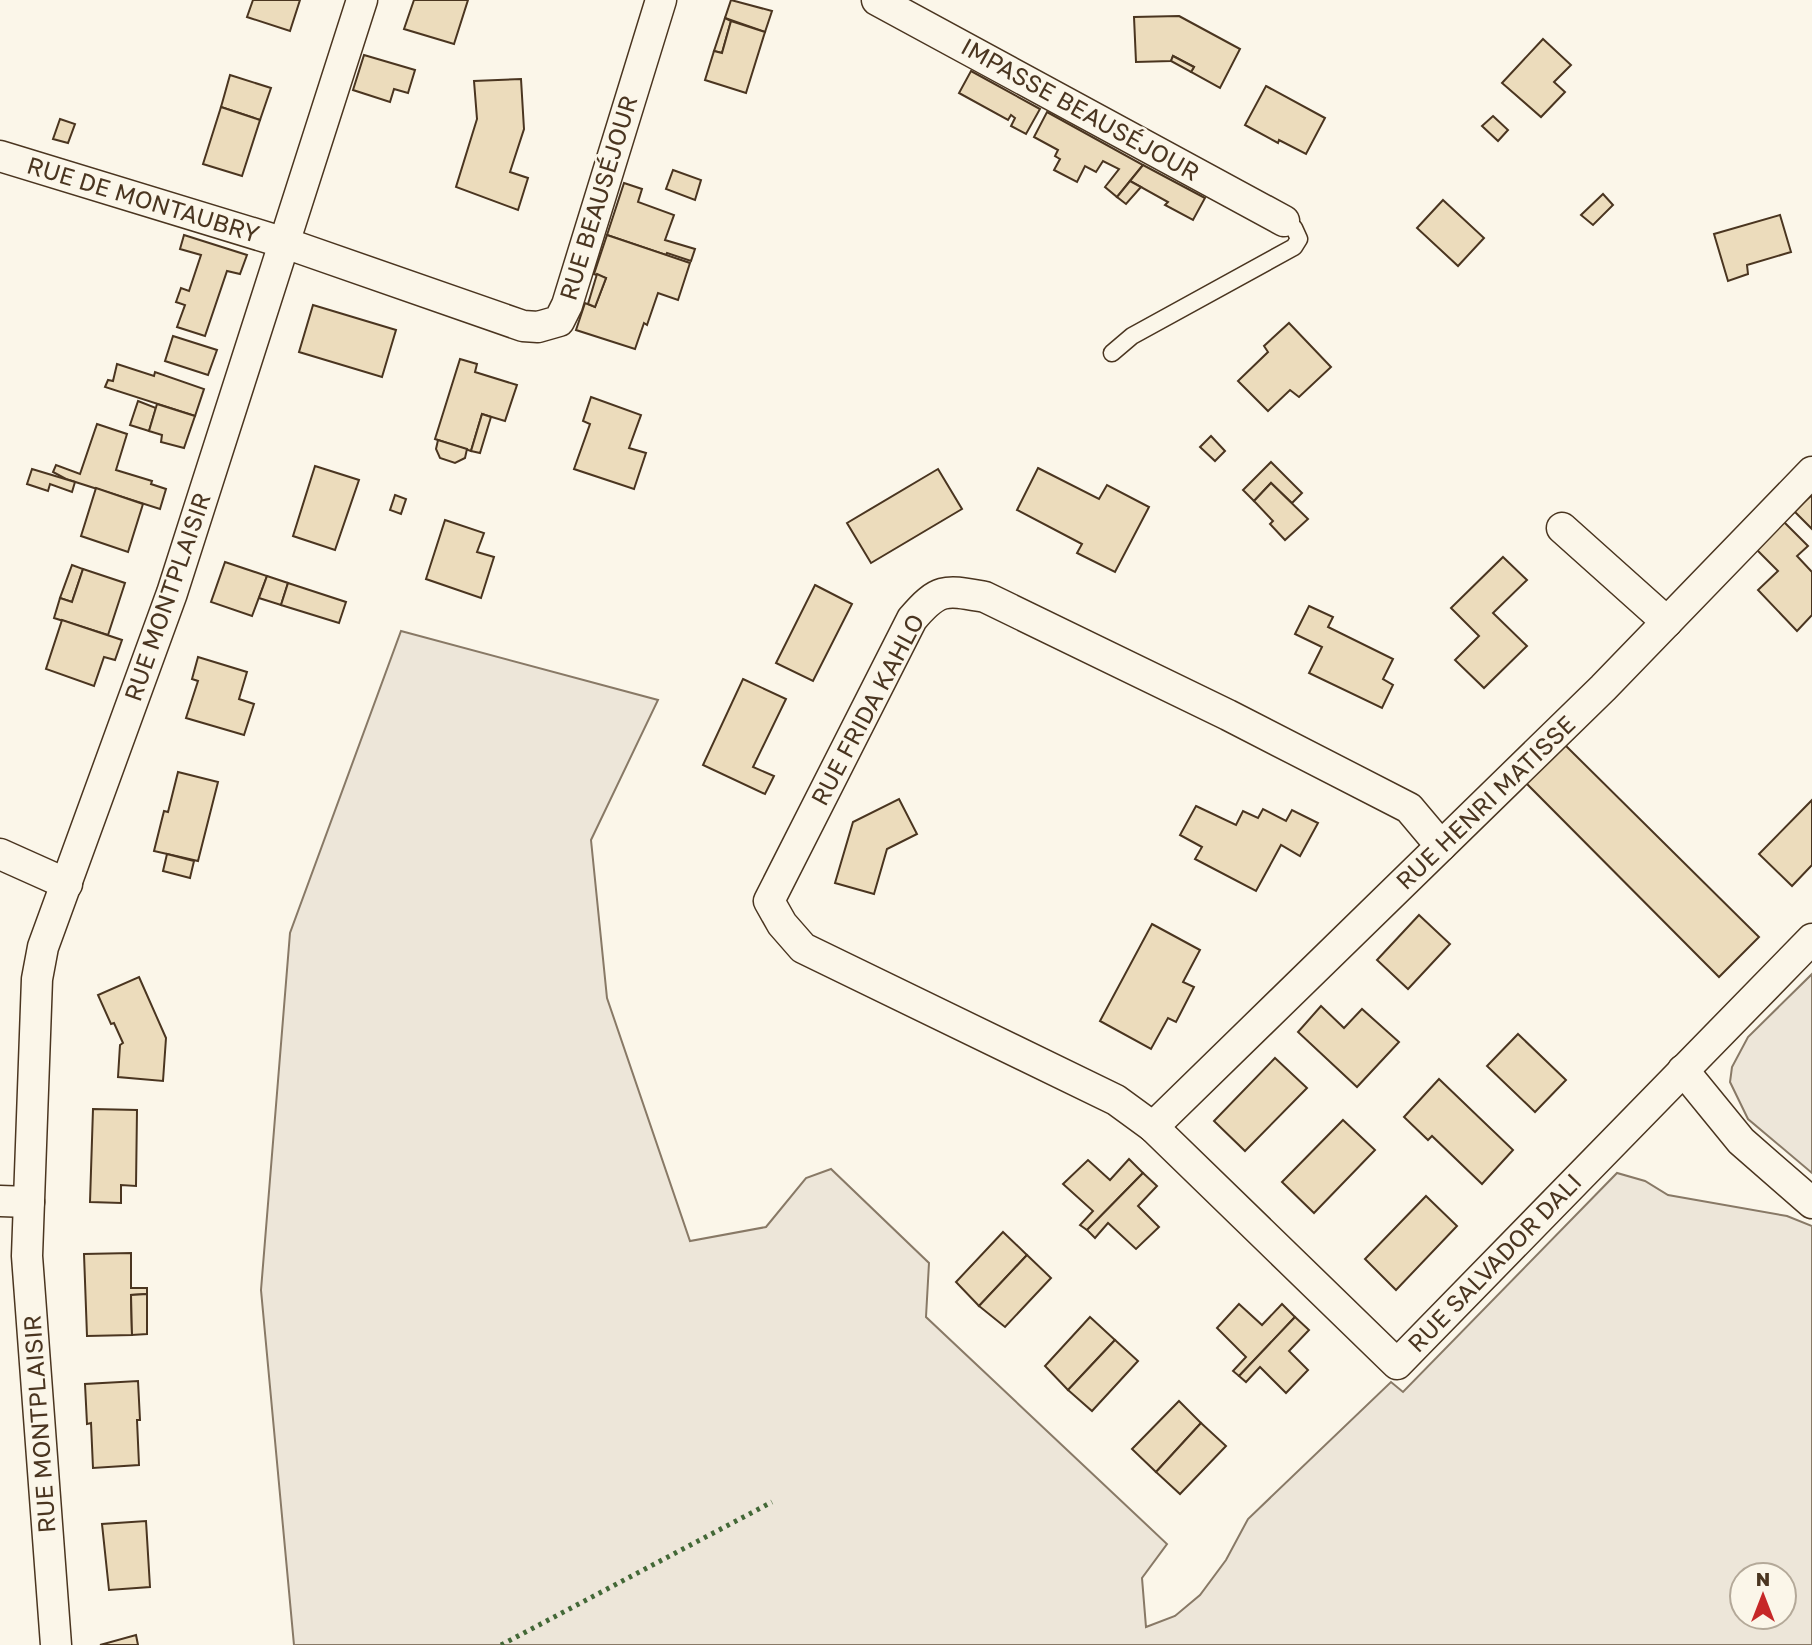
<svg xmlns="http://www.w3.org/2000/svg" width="1812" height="1645" viewBox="0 0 1812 1645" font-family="'Golos Text',sans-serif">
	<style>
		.green { fill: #ede6d9; stroke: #887966; stroke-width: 2; fill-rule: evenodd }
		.building { fill: #ecdcbc; stroke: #4a3520; stroke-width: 2 }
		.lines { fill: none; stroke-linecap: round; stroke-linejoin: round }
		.lane-casing { stroke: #4a3520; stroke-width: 19 }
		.street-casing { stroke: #4a3520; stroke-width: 33 }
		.lane { stroke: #fbf6e9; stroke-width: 16 }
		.street { stroke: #fbf6e9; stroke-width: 30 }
		.hedge { stroke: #436837; stroke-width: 5; stroke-dasharray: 3.5 5; stroke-linecap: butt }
		.labels { text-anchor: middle; stroke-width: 5; stroke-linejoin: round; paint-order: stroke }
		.street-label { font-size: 24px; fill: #4a3520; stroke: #fbf6e9 }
	</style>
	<rect width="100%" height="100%" fill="#fbf6e9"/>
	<g class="green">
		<path d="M401 631 658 700 591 840 607 998 690 1241 766 1227 806 1178 831 1169 929 1263 926 1317 1167 1544 1142 1578 1146 1627 1175 1616 1200 1595 1226 1560 1248 1519 1391 1382 1403 1392 1617 1173 1645 1181 1668 1195 1787 1216 1812 1226V1645H294L261 1290 290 933ZM1742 1575H1784V1617H1742Z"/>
		<path d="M1812 974V1173L1748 1119 1730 1082 1732 1067 1748 1037Z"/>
	</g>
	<g class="building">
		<path d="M253 0H300L290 31 247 17Z"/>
		<path d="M414 0H468L454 44 404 29Z"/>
		<path d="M731 0 772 11 765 32 725 18Z"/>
		<path d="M1179 16 1240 49 1220 88 1191 72 1194 67 1173 56 1171 61 1136 62 1134 17Z"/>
		<path d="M725 18 731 21 722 53 714 51Z"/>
		<path d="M731 21 765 32 746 93 705 80 714 51 722 53Z"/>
		<path d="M1543 39 1571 65 1554 82 1565 92 1541 117 1502 83Z"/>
		<path d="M364 55 415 70 408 93 394 89 390 102 353 90Z"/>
		<path d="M1173 56 1194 67 1191 72 1171 61Z"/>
		<path d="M971 71 1040 109 1026 134 1011 126 1015 118 1011 115 1008 120 959 93Z"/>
		<path d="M230 75 271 88 260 120 221 107Z"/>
		<path d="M521 79 524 129 510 172 528 178 518 210 456 187 477 119 474 81Z"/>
		<path d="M1266 86 1325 118 1306 154 1279 140 1278 143 1245 125Z"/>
		<path d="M221 107 260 120 242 176 203 164Z"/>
		<path d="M1047 112 1143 165 1117 197 1105 187 1119 169 1103 161 1096 172 1085 166 1077 182 1054 170 1060 159 1055 156 1058 150 1034 137Z"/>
		<path d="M1493 116 1508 130 1498 141 1482 126Z"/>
		<path d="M60 119 75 124 68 143 53 139Z"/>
		<path d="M1143 165 1205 198 1193 220 1165 205 1168 202 1130 181Z"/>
		<path d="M673 170 701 180 695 200 666 189Z"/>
		<path d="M1130 181 1141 187 1126 204 1117 197Z"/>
		<path d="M624 183 642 189 638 202 674 215 665 240 695 249 691 261 667 253 666 255 607 235Z"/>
		<path d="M1603 194 1613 205 1593 225 1581 215Z"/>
		<path d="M1443 200 1484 238 1458 266 1417 228Z"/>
		<path d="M1780 215 1791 252 1747 265 1748 274 1728 281 1714 234Z"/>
		<path d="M184 235 247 255 240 274 227 271 205 336 177 327 185 305 176 302 181 288 189 291 201 255 180 249Z"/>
		<path d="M607 235 690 263 678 300 658 293 647 325 644 323 635 349 576 330 585 303 595 307 606 278 594 274Z"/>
		<path d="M597 274 606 278 595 307 588 304Z"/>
		<path d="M313 305 396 330 382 377 299 352Z"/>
		<path d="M1289 323 1331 367 1299 397 1290 390 1268 411 1238 381 1268 352 1264 346Z"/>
		<path d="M173 336 217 350 208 375 165 361Z"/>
		<path d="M460 359 477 364 475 372 517 385 505 421 482 414 471 451 435 439Z"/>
		<path d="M117 364 154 376 155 372 204 389 195 416 105 387 108 380 113 381Z"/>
		<path d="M591 397 641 415 629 448 646 453 634 489 574 469 590 424 583 421Z"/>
		<path d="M138 401 156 408 149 431 130 425Z"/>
		<path d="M157 404 195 416 184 448 161 442 162 435 149 431Z"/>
		<path d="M482 414 491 417 480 453 471 451Z"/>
		<path d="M97 424 127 434 116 470 152 481 151 484 166 489 160 509 66 479 53 472 56 465 80 474Z"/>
		<path d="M1211 436 1225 451 1215 461 1200 447Z"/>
		<path d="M438 440 467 449 465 458 455 463 440 458 436 449Z"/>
		<path d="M1271 462 1302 493 1292 503 1271 483 1254 501 1243 490Z"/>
		<path d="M315 466 359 480 335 550 293 536Z"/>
		<path d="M1038 468 1099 499 1107 485 1149 507 1115 572 1077 553 1082 544 1017 510Z"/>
		<path d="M32 469 75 482 72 492 50 484 48 491 27 484Z"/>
		<path d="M938 469 962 509 871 563 847 523Z"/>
		<path d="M1271 483 1308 519 1285 540 1270 524 1273 521 1254 501Z"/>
		<path d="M96 488 143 504 128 552 81 536Z"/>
		<path d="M395 495 406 499 401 514 390 510Z"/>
		<path d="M1812 495V529L1794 511Z"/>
		<path d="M445 520 484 533 477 552 494 557 481 598 426 579Z"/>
		<path d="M1783 521 1808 546 1797 556 1812 572V615L1797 631 1758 590 1778 571 1756 549Z"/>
		<path d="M1503 557 1527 580 1493 613 1527 646 1484 688 1455 660 1479 636 1451 608Z"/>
		<path d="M225 562 267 576 252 616 211 602Z"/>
		<path d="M72 565 83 569 72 602 60 598Z"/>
		<path d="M83 569 125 583 108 635 54 618 60 598 72 602Z"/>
		<path d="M267 576 288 583 281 605 259 598Z"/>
		<path d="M288 583 346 602 339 623 281 605Z"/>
		<path d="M815 585 852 604 813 681 776 663Z"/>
		<path d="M1309 606 1333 617 1328 627 1393 659 1383 679 1393 685 1382 708 1309 673 1322 647 1295 634Z"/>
		<path d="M62 620 122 640 115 660 104 657 94 686 46 669Z"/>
		<path d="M198 657 247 672 239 699 254 704 244 735 186 718 198 681 192 679Z"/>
		<path d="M743 679 786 699 753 767 774 776 765 794 703 765Z"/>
		<path d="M1562 742 1759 937 1719 977 1523 780Z"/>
		<path d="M178 772 218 782 198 861 154 851 164 811 168 812Z"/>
		<path d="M899 799 917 834 887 849 874 894 835 883 853 822Z"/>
		<path d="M1812 800V865L1792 886 1759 854Z"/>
		<path d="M1196 806 1236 825 1243 811 1258 818 1263 809 1286 821 1292 810 1318 823 1300 856 1281 845 1256 891 1195 859 1202 847 1180 835Z"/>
		<path d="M167 854 194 861 190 878 163 871Z"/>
		<path d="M1419 915 1450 944 1408 989 1377 960Z"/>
		<path d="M1152 924 1200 950 1183 982 1194 987 1176 1022 1168 1018 1151 1049 1100 1021Z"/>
		<path d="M139 977 166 1038 163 1081 118 1077 120 1045 123 1043 114 1023 111 1024 98 995Z"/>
		<path d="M1321 1006 1344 1028 1362 1009 1399 1042 1357 1087 1298 1032Z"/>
		<path d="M1518 1034 1566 1080 1535 1112 1487 1066Z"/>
		<path d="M1275 1058 1307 1088 1245 1151 1214 1121Z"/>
		<path d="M1439 1079 1513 1150 1482 1184 1432 1136 1428 1140 1404 1117Z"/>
		<path d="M93 1109 137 1110 136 1186 121 1185V1203L90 1202Z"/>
		<path d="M1343 1120 1375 1150 1314 1213 1282 1182Z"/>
		<path d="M1129 1159 1143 1173 1087 1230 1080 1225 1093 1211 1063 1184 1088 1160 1110 1180Z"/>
		<path d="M1143 1173 1157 1186 1138 1206 1159 1227 1136 1249 1108 1223 1095 1238 1087 1230Z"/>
		<path d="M1426 1196 1457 1226 1396 1290 1365 1259Z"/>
		<path d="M1003 1232 1027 1255 979 1306 956 1282Z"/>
		<path d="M131 1253V1288H147V1294L131 1295 132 1335 87 1336 84 1254Z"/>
		<path d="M1027 1255 1051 1278 1005 1327 979 1306Z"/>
		<path d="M147 1294V1334L132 1335 131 1295Z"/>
		<path d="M1239 1304 1262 1325 1282 1304 1295 1317 1239 1376 1233 1371 1246 1357 1217 1328Z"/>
		<path d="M1090 1317 1115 1340 1068 1390 1045 1366Z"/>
		<path d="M1295 1317 1309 1330 1289 1351 1308 1370 1286 1393 1260 1367 1246 1382 1239 1376Z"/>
		<path d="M1115 1340 1138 1361 1092 1411 1068 1390Z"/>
		<path d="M138 1381 140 1420H137L139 1465 93 1468 91 1423 87 1424 85 1384Z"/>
		<path d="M1179 1401 1201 1423 1156 1472 1132 1449Z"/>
		<path d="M1201 1423 1226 1446 1180 1494 1156 1472Z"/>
		<path d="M146 1521 150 1587 109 1590 102 1524Z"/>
		<path d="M136 1635 138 1645H100Z"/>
	</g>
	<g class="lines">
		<g class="lane-casing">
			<path id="lane" d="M1112 353 1132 336 1294 247 1299 239 1294 228 1284 221"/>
		</g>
		<g class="street-casing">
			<g id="street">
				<path d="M877 0 1284 221"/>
				<path d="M0 156 285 243 523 326 538 327 559 321 567 305 661 0"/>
				<path d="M1562 528 1667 622"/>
				<path d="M1441 846 1409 808 1228 715 985 597C946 590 939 587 912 619L769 901 782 924 803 948 1116 1100 1153 1127 1397 1364 1812 939"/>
				<path d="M0 854 67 884"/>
				<path d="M1683 1070 1741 1141 1812 1203"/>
				<path d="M1153 1127 1603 688 1812 472"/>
				<path d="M0 1201 29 1202"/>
				<path d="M56 1645 27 1256 37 979 43 947 172 593 362 0"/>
			</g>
		</g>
		<use href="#lane" class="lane"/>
		<use href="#street" class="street"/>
		<path class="hedge" d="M501 1645 772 1502"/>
	</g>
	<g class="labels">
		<g class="street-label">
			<text transform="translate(1080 110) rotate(29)" y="8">IMPASSE BEAUSÉJOUR</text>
			<text transform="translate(599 198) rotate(-73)" y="8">RUE BEAUSÉJOUR</text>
			<text transform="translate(143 200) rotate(17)" y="8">RUE DE MONTAUBRY</text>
			<text transform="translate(168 597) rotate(-71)" y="8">RUE MONTPLAISIR</text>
			<text transform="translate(868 710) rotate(-62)" y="8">RUE FRIDA KAHLO</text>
			<text transform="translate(1486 803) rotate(-44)" y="8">RUE HENRI MATISSE</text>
			<text transform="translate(1495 1263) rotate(-46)" y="8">RUE SALVADOR DALI</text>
			<text transform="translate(40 1424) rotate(-94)" y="8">RUE MONTPLAISIR</text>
		</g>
	</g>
	<g transform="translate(1763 1596)"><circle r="33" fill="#fbf6e9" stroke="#b4a999" stroke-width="2"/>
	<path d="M0-5L12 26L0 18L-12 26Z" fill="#c62828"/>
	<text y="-10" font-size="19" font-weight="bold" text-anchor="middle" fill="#4a3520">N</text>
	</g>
</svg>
